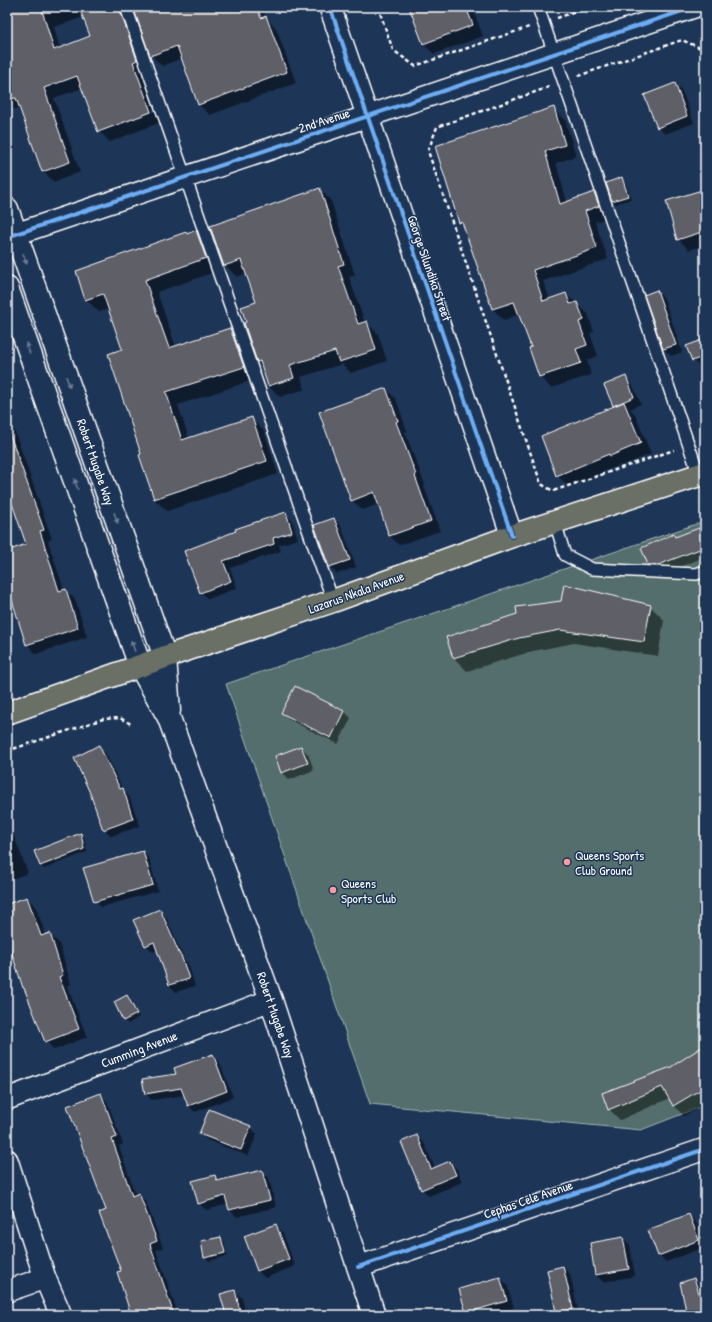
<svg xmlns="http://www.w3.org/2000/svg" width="712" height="1322" viewBox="0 0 712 1322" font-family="'Patrick Hand',sans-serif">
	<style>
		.green { fill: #536e6c; stroke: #a9b6b6 }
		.shadow { fill: #0007; fill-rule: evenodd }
		.building { fill: #5e5f68; stroke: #fff }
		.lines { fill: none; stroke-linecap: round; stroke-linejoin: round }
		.lane-casing { stroke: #fff; stroke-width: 14 }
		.street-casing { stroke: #fff; stroke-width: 24 }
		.secondary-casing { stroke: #fff; stroke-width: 25 }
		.highway-casing { stroke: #fff; stroke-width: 25 }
		.path { stroke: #fff; stroke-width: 2.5; stroke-dasharray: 4 3; stroke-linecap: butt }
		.lane { stroke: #1d3557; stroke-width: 11 }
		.street { stroke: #1d3557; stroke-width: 21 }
		.secondary { stroke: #1d3557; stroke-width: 22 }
		.highway { stroke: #6b7065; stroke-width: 22 }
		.cycleway-casing { stroke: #1d3557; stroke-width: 6 }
		.cycleway { stroke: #6dadf4; stroke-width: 4 }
		.oneway { fill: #6c7c92 }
		.poi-dot { fill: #ff9aa2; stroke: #1d3557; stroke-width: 1.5 }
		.labels { text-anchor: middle; stroke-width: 3; stroke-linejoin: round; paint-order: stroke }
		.street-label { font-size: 13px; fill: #fff; stroke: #1d3557 }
		.poi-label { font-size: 13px; fill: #fff; stroke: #1d3557; text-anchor: start }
	</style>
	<rect width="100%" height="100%" fill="#1d3557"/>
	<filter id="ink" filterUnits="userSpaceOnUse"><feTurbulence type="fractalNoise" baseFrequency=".025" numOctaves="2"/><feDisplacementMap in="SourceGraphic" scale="8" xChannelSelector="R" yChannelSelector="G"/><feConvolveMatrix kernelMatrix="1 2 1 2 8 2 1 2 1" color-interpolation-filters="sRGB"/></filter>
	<g filter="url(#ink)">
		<path class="green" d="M705 521V1105L641 1130 370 1104 226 684Z"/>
		<g class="shadow">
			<path d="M7 7H263L267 19 276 28 296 83 210 115 199 105 182 58 162 66 151 55 136 10 134 11 131 13 147 71 142 72 161 122 110 142 99 131 83 88 54 98 80 172 54 182 43 171 21 109H7ZM84 17 92 37 60 49 54 27ZM156 109V111L103 131V129Z"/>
			<path d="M410 7H472L483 36 434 54 423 44Z"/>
			<path d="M552 7H581L560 14Z"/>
			<path d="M675 84 682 91 694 123 665 134 658 127Z"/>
			<path d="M553 109 565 120 576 156 556 163 567 202 594 193 605 204 610 217 595 222 608 259 543 281 550 300 566 294 588 314 594 332 590 333 598 356 587 360 591 375 551 388 540 377 532 348 520 314 504 320 493 309 466 228 460 223 436 146Z"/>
			<path d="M621 178 625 181 631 199 616 204 613 201 607 183Z"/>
			<path d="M320 189 331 201 355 275 349 277 365 323 366 322 378 334 387 361 351 373 342 364 301 377 305 389 280 397 268 386 262 366 258 362 245 324 247 323 257 302 247 273 237 277 225 265Z"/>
			<path d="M705 190V245L689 250 678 239Z"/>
			<path d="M196 232 209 244 218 271 157 292 176 347 230 329 243 341 256 379 178 405 189 439 251 418 264 431 278 474 167 511 154 499 142 455 123 350 109 309 99 312 86 299 187 235Z"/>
			<path d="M657 291 664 298 682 352 671 356 664 349 646 295Z"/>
			<path d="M705 340V365L700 367 693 360Z"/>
			<path d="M625 377 632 384 641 404 630 409 635 414 651 454 621 466 620 465 568 486 557 475 616 407 614 405Z"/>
			<path d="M386 389 396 399 407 431 405 432 425 485 424 486 440 531 399 545 390 536 379 504 362 510 352 500Z"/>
			<path d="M7 409 52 539 48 541 64 590H65L75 599 87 637 36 654 27 644 7 581V552L28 545 16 512 7 515Z"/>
			<path d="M285 513 292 520 298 539 279 545 281 551 230 568 237 588 208 599 201 592 237 532Z"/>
			<path d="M334 519 341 526 356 567 337 574 330 567 315 526Z"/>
			<path d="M699 529 705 536V557L666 572 656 571 649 564 676 538Z"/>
			<path d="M650 606 664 620 658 656 574 643 533 651 467 671 454 658 448 638Z"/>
			<path d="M7 665 12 680 7 682Z"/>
			<path d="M296 688 344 711 351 718 338 744 290 720 283 713Z"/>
			<path d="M99 747 106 754 124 792 129 796 140 826 111 836 104 829Z"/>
			<path d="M301 747 308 754 314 770 289 780 282 773 276 757Z"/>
			<path d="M7 805 14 821 9 823 28 873 7 881Z"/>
			<path d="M81 834 84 837 87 852 44 869 41 866 35 851Z"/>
			<path d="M143 852 149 858 158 891 101 907 95 901Z"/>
			<path d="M27 898 36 907 46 936 50 935 59 943 71 984 67 986 87 1037 54 1050 46 1041 26 991 24 988 7 936V905Z"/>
			<path d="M159 910 166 917 185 961 188 963 195 986 176 992 169 985 158 950 153 952 146 945Z"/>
			<path d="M127 996 130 1000 139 1017 128 1024 124 1020 115 1002Z"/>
			<path d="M705 1047V1104L684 1116 674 1106 670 1098 620 1120 609 1109Z"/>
			<path d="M213 1055 219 1061 233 1097 195 1112 188 1105 185 1095 152 1100 146 1094Z"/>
			<path d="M100 1094 107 1101 123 1144 119 1146 136 1196 139 1195 146 1202 163 1248 156 1250 177 1311 181 1315H134L108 1210Z"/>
			<path d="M250 1127 257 1134 248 1156 207 1140 200 1133Z"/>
			<path d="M417 1136 424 1143 435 1168 450 1162 457 1169 462 1182 429 1196 422 1189Z"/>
			<path d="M262 1171 269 1178 276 1207 237 1217 230 1210 228 1204 206 1210 199 1203 215 1176 221 1181Z"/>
			<path d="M689 1215 696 1222 705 1247 666 1262 659 1255Z"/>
			<path d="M276 1226 283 1233 295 1266 265 1278 258 1271 246 1237Z"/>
			<path d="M7 1233 13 1252 7 1254Z"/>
			<path d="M220 1238 224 1241 227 1256 209 1261 205 1257Z"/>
			<path d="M623 1238 630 1245 635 1276 603 1282 596 1275Z"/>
			<path d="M563 1267 570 1274 579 1315H560L557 1312 548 1270Z"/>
			<path d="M500 1278 507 1285 514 1308 489 1315H469L467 1312Z"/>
			<path d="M694 1279 700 1286 704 1296H705V1315H688Z"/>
			<path d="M235 1291 242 1298 246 1315H227Z"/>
		</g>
		<g class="building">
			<path d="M7 7H41L54 50 90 36 79 7H119L137 60 133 62 151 112 98 132 77 76 44 88 70 162 42 172 16 98 7 99Z"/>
			<path d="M133 7H257L261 18 266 16 287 72 198 105 177 46 150 56Z"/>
			<path d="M409 7H466L473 25 423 44Z"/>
			<path d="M675 83 687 116 657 128 644 95Z"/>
			<path d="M554 107 565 145 545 151 560 204 594 192 599 206 585 211 597 248 533 270 543 301 566 293 570 304 577 302 584 320 579 322 587 345 576 349 581 363 539 377 529 348 531 347 514 302 492 309 462 222 459 223 435 146Z"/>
			<path d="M622 177 628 196 612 201 606 183Z"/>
			<path d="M320 188 344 264 338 266 358 324 367 321 376 350 339 362 335 351 290 365 294 378 268 386 260 361 257 362 244 323 246 322 241 307 256 302 241 260 224 266 210 226Z"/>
			<path d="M705 189V231L677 240 666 201Z"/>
			<path d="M196 230 206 258 145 280 169 348 230 328 244 367 166 392 182 440 252 417 267 461 154 499 139 455 141 454 108 354 122 349 103 294 85 300 76 271 186 232 187 234Z"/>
			<path d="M657 290 676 345 663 349 644 295Z"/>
			<path d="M705 339V356L692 361 686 346Z"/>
			<path d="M626 376 634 397 613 406 604 385Z"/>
			<path d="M386 388 398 421 396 422 416 475 415 476 431 521 389 536 374 492 351 501 319 412Z"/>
			<path d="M624 402 641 443 610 456 609 454 556 476 541 436Z"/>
			<path d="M7 432H9L44 530 40 531 59 591 66 589 78 628 26 645 7 584V551L26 544 7 489Z"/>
			<path d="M286 512 292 532 273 538 274 544 223 561 231 581 200 593 184 551 236 531 235 529Z"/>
			<path d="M334 518 350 560 329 567 314 525Z"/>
			<path d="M699 528 705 547 658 565H648L641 548 674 534 675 537Z"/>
			<path d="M564 584 651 605 644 642 560 630 519 638 453 658 446 637 517 614 516 607 561 601Z"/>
			<path d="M295 686 344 711 331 738 281 713Z"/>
			<path d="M99 745 120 789 123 788 133 819 103 830 90 793 74 758Z"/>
			<path d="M301 746 308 763 281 773 275 756Z"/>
			<path d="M81 833 84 849 40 866 34 851Z"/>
			<path d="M143 851 153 885 94 902 83 868Z"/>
			<path d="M27 897 41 936 50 933 63 975 59 977 79 1029 45 1042 24 988H23L7 938V904Z"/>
			<path d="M160 909 180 955H181L189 979 169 985 154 942 145 946 133 920Z"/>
			<path d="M127 995 137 1014 123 1021 114 1002Z"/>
			<path d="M705 1045V1087L673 1106 662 1087 608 1110 602 1093 671 1067Z"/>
			<path d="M213 1054 227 1091 188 1106 181 1088 145 1094 142 1079 176 1074 174 1068Z"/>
			<path d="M101 1093 117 1137 112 1139 132 1196 139 1193 157 1241 150 1244 174 1315H131L117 1272 121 1271 99 1213 106 1210 67 1106Z"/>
			<path d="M209 1109 251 1126 241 1150 199 1134Z"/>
			<path d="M417 1135 431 1169 450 1161 456 1175 421 1190 401 1142Z"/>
			<path d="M262 1170 270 1200 229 1210 225 1196 198 1204 192 1181 215 1175 217 1181Z"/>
			<path d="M689 1214 699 1240 658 1256 648 1230Z"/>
			<path d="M276 1224 289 1259 257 1271 244 1236Z"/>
			<path d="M221 1237 225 1253 204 1258 201 1241Z"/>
			<path d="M623 1237 629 1269 595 1275 590 1243Z"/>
			<path d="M563 1266 573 1309 556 1312 547 1270Z"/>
			<path d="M500 1277 507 1301 466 1313 459 1289Z"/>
			<path d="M694 1278 700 1296 705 1295V1315H687L680 1283Z"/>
			<path d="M235 1290 241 1315H226L220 1294Z"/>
		</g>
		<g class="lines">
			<g class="lane-casing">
				<g id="lane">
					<path d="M126 7 333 601"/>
					<path d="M538 7 699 475"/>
					<path d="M555 522 565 555 592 569 696 574 705 571"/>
				</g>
			</g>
			<g class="street-casing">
				<g id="street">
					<path d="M330 7 512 536"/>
					<path d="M7 237 694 7"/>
					<path d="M7 1099 271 1000"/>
					<path d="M7 1160 45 1278 61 1315"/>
					<path d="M358 1267 705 1149"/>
					<path d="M7 1291 45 1278"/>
				</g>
			</g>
			<g class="secondary-casing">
				<g id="secondary">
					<path d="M7 209 165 657 169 711"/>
					<path d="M7 288 140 666 169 718 271 1000 374 1315"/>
				</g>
			</g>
			<g class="highway-casing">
				<path id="highway" d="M7 713 165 657 333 601 512 536 705 473"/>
			</g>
			<g class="path">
				<path d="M378 7 393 50 415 66 529 27"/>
				<path d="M557 18 589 7"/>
				<path d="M578 76 682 40 705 50"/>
				<path d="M549 87 437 127 428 151 541 484 553 491 674 450"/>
				<path d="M7 751 103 719 120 718 131 724"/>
			</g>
			<use href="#lane" class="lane"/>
			<use href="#street" class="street"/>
			<use href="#secondary" class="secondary"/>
			<use href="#highway" class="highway"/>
			<g class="cycleway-casing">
				<g id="cycleway">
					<path d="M330 7 512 536"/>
					<path d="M7 237 694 7"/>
					<path d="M358 1267 705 1149"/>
				</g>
			</g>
			<use href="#cycleway" class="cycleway"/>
		</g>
		<defs><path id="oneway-solid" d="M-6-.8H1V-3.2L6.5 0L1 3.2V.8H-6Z"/></defs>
		<g class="oneway">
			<use href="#oneway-solid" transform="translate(25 259) rotate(71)"/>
			<use href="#oneway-solid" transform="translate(28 348) rotate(-109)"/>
			<use href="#oneway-solid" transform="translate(68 382) rotate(71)"/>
			<use href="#oneway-solid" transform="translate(76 484) rotate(-109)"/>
			<use href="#oneway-solid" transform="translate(116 518) rotate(71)"/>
			<use href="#oneway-solid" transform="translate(133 646) rotate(-109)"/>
		</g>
	</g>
	<g class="poi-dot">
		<circle cx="567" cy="862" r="4"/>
		<circle cx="333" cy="890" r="4"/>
	</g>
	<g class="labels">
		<g class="street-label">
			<text transform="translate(324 120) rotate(-18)" y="5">2nd Avenue</text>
			<text transform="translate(430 268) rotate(71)" y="5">George Silundika Street</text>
			<text transform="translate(96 462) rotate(71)" y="5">Robert Mugabe Way</text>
			<text transform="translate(356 592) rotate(-20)" y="5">Lazarus Nkala Avenue</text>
			<text transform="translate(276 1015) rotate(71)" y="5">Robert Mugabe Way</text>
			<text transform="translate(139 1049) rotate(-21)" y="5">Cumming Avenue</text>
			<text transform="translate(528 1199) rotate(-19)" y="5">Cephas Cele Avenue</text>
		</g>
		<g class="poi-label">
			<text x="575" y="860">Queens Sports<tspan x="575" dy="15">Club Ground</tspan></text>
			<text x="341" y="888">Queens<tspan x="341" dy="15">Sports Club</tspan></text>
		</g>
	</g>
	<rect width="712" height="1322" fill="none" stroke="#1d3557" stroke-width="24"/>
	<rect x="12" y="12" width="688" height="1298" fill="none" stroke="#fff" stroke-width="1.5" filter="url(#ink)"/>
</svg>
